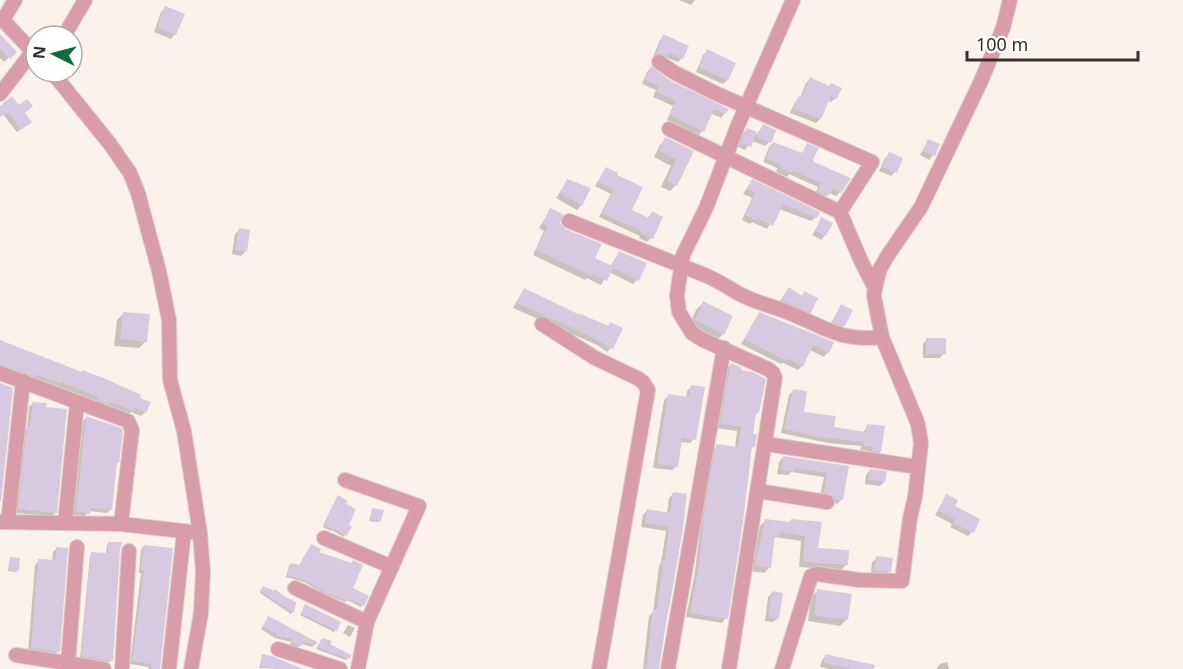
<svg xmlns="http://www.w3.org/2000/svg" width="1183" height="669" viewBox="0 0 1183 669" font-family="'Noto Sans',sans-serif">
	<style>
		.shadow { fill: #0003 }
		.building { fill: #d9c9e0 }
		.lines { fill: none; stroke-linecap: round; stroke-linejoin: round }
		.street-casing { stroke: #dacec9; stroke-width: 16 }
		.street { stroke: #d99caa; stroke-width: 14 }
	</style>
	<rect width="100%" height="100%" fill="#fdf1ec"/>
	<g class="shadow">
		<path d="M679 0H695L691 5Z"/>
		<path d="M166 8 175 34 171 39 154 32 161 12Z"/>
		<path d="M664 36 682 58 678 62 665 57 662 60 653 57 660 40Z"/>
		<path d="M0 44 15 52 4 62 0 58Z"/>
		<path d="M707 51 727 80 723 84 696 72 703 55Z"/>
		<path d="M651 68 670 82 725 113 721 118 710 113 702 131 698 136 667 120 673 106 653 97 656 90 642 84 647 72Z"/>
		<path d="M811 79 836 98 831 102 828 101 820 119 816 123 790 113 795 102 800 98 806 83Z"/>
		<path d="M0 108 23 113 26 125 17 132 3 114 0 117Z"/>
		<path d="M763 126 769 142 765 146 752 141 745 150 738 147 743 134 747 129 757 134Z"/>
		<path d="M666 139 692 152 676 185 670 191 661 187 671 166 654 157 660 145Z"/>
		<path d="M928 141 938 145 933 155 929 160 920 155Z"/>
		<path d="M773 143 801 154 808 145 812 163 840 192 836 196 829 193 822 199 814 195 818 187 789 174 787 177 776 172 777 168 763 162 769 147Z"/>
		<path d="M890 154 895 172 891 176 879 171 885 158Z"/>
		<path d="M606 168 630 211 647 219 652 213 651 238 647 242 639 238 640 236 599 217 611 194 595 186Z"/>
		<path d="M567 181 581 205 577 210 556 198Z"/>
		<path d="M752 181 816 217 811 221 779 209 767 229 752 222 750 224 742 220 752 198 743 194Z"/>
		<path d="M550 210 559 223 593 259 610 267 619 252 637 280 633 284 609 272 601 285 587 278 585 280 533 255 544 231 539 228Z"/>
		<path d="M822 219 825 235 821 240 812 235Z"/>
		<path d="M239 230 245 252 241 256 232 254 235 234Z"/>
		<path d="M789 288 801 297 804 293 810 312 807 315 778 304Z"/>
		<path d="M524 289 611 348 607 352 597 345 513 308Z"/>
		<path d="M703 303 723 334 716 341 688 326 696 310Z"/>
		<path d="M841 306 844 325 840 330 829 326Z"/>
		<path d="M124 313 146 341 139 348 114 346 117 320Z"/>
		<path d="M760 314 828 352 824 357 810 350 802 366 798 370 783 363 781 364 741 344Z"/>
		<path d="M927 339 944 353 940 358H923V344Z"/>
		<path d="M0 341 145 412 141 416 131 412 128 415 57 386 56 387 0 369Z"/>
		<path d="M731 364 758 412 754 416 751 435 754 446 750 450 726 618 722 623 686 617 695 572 701 519 713 450 717 445 735 448 737 431 716 428 727 369Z"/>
		<path d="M692 386 694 439 690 443 680 442 677 466 672 470 653 468 664 400 668 396 686 398 687 391Z"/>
		<path d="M793 391 802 413 833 428 863 433 868 425 880 452 876 456 869 455V451L860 450 861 446 828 443 781 433 789 395Z"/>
		<path d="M33 403 45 408 56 512 52 516 15 513 24 431 27 428 29 407Z"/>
		<path d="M87 417 115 464 111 509 107 513 89 511 85 516 73 515 83 421Z"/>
		<path d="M783 457 848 467 842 499 837 504 820 496 824 477 791 472 788 475 777 474 779 462Z"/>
		<path d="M870 470 884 482 880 486 865 484 866 475Z"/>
		<path d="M673 494 682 528 658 669H643L649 616 653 612 659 566 661 563 666 531 641 527 643 515 647 511 667 514 669 498Z"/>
		<path d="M946 496 972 532 968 536 950 527 952 524 935 515Z"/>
		<path d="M337 499 344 505 348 526 350 528 343 537 332 530 331 531 323 527Z"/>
		<path d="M373 510 380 521 378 522 369 521Z"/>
		<path d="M766 520 788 524 792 520 816 549 847 564 841 570 799 567 801 541 775 537 773 540 769 568 764 573 751 571 760 526Z"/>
		<path d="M109 543 112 660 110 662 80 658 90 556 92 554 106 555 107 545Z"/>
		<path d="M311 545 351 589 363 605 361 607 347 600 345 602 323 593 304 582 286 577 289 566 291 564 299 567Z"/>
		<path d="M144 546 159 669H148L149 667 130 664 141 573H139L141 550Z"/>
		<path d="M57 548 58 651 54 655 28 652 35 565 39 561 52 562 53 552Z"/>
		<path d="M10 558 18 570 16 572 8 571Z"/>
		<path d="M877 558 890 571 886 575 871 574 872 562Z"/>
		<path d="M261 589 295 603 292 613 291 614 260 593Z"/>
		<path d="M818 590 847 619 840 626 808 621 811 597Z"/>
		<path d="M772 593 778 618 773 622 765 621 768 597Z"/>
		<path d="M304 608 335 630 334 632 300 615Z"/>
		<path d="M268 618 315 644 312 647 302 644 298 647 290 645 291 642 275 638 261 629Z"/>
		<path d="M348 625 355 628 350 637 343 633Z"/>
		<path d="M321 642 329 645 348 658 346 660 316 649Z"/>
		<path d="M263 655 301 669 259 668Z"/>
		<path d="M826 656 857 669H830L820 667 822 660Z"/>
		<path d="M947 662 949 669H936L940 664Z"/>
	</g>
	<g class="building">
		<path d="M165 6 185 14 176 35 157 28Z"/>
		<path d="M0 34 17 52 10 59 0 49Z"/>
		<path d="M663 34 689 46 683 59 669 53 667 57 660 53 656 54Z"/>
		<path d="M707 49 736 63 728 81 699 67Z"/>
		<path d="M651 66 671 81 729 109 726 114 714 109 704 132 670 115 676 101 656 92 659 86 645 80Z"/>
		<path d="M810 77 829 86 831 83 842 88 837 99 831 96 821 119 793 109 799 96 802 97Z"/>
		<path d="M12 96 19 105 27 99 33 106 25 113 32 122 21 130 8 112 0 117V106Z"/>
		<path d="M763 124 776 130 771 143 757 137Z"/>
		<path d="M747 128 757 132 751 147 741 143Z"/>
		<path d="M665 137 694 151 677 186 667 181 676 159 659 151Z"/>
		<path d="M928 139 940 144 935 156 923 151Z"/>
		<path d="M773 142 802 153 807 143 819 148 813 159 814 162 851 178 841 193 833 189 828 196 817 191 821 183 793 171 792 173 779 167 780 164 766 158Z"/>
		<path d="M889 152 903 158 897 173 882 167Z"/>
		<path d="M606 167 618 173 617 175 643 187 632 210 649 218 652 211 663 217 653 239 642 234 643 232 602 213 614 190 598 182Z"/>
		<path d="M567 179 591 188 582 206 560 193Z"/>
		<path d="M752 179 820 212 817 218 783 205 773 226 757 218 756 221 745 215 755 193 747 189Z"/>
		<path d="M550 208 563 214 560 223 565 229 602 244 595 258 612 266 619 251 647 263 639 281 613 268 607 281 592 274 591 276 536 250 548 226 542 224Z"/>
		<path d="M821 217 833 223 826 236 815 231Z"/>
		<path d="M239 228 250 230 247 252 235 250Z"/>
		<path d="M789 287 802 296 804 291 818 298 811 313 781 300Z"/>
		<path d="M524 288 580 315 581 314 608 326 610 322 623 328 613 349 585 334 517 303Z"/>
		<path d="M703 301 733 316 724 335 695 320Z"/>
		<path d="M841 304 853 310 845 326 832 322Z"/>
		<path d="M123 312 150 314 147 342 120 339Z"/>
		<path d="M759 312 834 342 829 353 813 345 803 367 788 359 787 361 744 339Z"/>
		<rect x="926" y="338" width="20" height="16"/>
		<path d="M0 340 82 372V370L106 379 141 395 140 398 151 402 146 413 135 408 134 411 110 402 109 404 97 400 98 397 62 382 61 384 38 375 37 377 0 364Z"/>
		<path d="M731 363 741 367V370L753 372 766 379 759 413 756 412 753 434H757L755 447H752L743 522 728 619 690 613 699 566 704 513 716 444 738 447 741 427 720 424Z"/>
		<path d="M0 383 13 388 1 502H0Z"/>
		<path d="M691 385 705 387 696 440 682 438 678 467 657 464 668 394 689 397Z"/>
		<path d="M793 389 807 391 804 412 836 416 834 427 866 432 867 424 885 426 881 452 872 451 873 447 864 446V442L820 437 784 429Z"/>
		<path d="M33 402 47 403 46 407 67 409 57 513 18 509 27 426H30Z"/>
		<path d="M86 416 121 428 123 431 119 463H117L112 510 91 508 90 514 76 512Z"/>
		<path d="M783 456 849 466 843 500 835 499 832 495 824 492 827 473 794 468V472L781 470Z"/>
		<path d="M870 469 887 471 885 482 868 480Z"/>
		<path d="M673 492 687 494 683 528 669 609H668L659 669H646L653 610H657L663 560H665L669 527 645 523 647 509 670 513Z"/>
		<path d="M946 494 958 500 955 506 980 519 974 533 953 523 955 519 938 511Z"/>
		<path d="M338 495 348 501 346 504 356 509 349 525 352 527 346 536 335 529 334 530 323 525Z"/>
		<path d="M372 508 384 510 381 521 370 519Z"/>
		<path d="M765 519 790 522 791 519 822 522 818 548 849 550 848 565 803 562 805 536 780 532 779 536 775 535 771 568 755 566Z"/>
		<path d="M108 542H122L120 550 113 661 81 656 91 552 108 553Z"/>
		<path d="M311 544 321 549 319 552 352 563 353 560 363 565 353 588 369 596 364 606 349 599 348 601 325 592 306 581 287 575 291 563 299 565Z"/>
		<path d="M144 545 173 548 160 669H151V664L132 661 144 570H141Z"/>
		<path d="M56 547 68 548 60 652 31 648 38 559 55 560Z"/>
		<path d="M876 556 893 558 891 572 874 570Z"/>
		<path d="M10 557 20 558 19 571 9 570Z"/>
		<path d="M263 586 274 591 275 589 284 596 296 602 294 613 260 591Z"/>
		<path d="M817 589 852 594 848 620 814 615Z"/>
		<path d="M772 591 783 593 779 619 768 617Z"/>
		<path d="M305 604 341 622 337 631 301 613Z"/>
		<path d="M268 616 317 642 316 645 303 642 302 646 291 643 292 639 276 636 277 634 263 627Z"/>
		<path d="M322 638 332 641 330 644 351 655 349 659 317 647Z"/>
		<path d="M262 654 272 656 303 669H275L260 666Z"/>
		<path d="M825 654 875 665 874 669H852L824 663Z"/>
	</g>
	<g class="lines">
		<g class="street-casing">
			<g id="street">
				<path d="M0 17 36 55"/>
				<path d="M3 20 15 0"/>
				<path d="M64 36 85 0"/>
				<path d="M659 62 675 73 715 93 872 162 840 212 862 263 875 288"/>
				<path d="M52 72 110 144 130 173 138 193 159 271 169 320 170 380 184 431 200 533 203 572 201 613 191 669"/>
				<path d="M0 94 33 51"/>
				<path d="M669 129 840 212"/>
				<path d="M569 221 707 276C721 282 734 292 748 298 762 304 778 308 792 314 826 328 842 342 882 337"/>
				<path d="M542 324 595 358 637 378 643 382 648 390 599 669"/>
				<path d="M0 373 128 421 132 430 121 524"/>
				<path d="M766 444 918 467"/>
				<path d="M345 480 419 506 367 622 358 669"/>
				<path d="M758 491 827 502"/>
				<path d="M0 522 121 524 200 533"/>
				<path d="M8 522 23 381"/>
				<path d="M65 523 77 403"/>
				<path d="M324 538 392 567"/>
				<path d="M295 588 367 622"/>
				<path d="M278 649 340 669"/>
				<path d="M16 655 104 669"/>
				<path d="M68 664 77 547"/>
				<path d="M122 669 129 551"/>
				<path d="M169 669 184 532"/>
				<path d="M668 669 724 348"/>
				<path d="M729 669 775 378 773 373 768 369 703 340 692 333 679 312 677 295 683 255 706 208 738 125 793 0"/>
				<path d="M782 669 811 576 817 574 859 580 902 581 910 518 915 497 921 443 918 424 882 337 874 296 875 288 880 269 888 255 921 207 981 81 1003 28 1010 0"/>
			</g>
		</g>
		<use href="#street" class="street"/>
	</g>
	<g transform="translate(54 54) rotate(276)"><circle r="28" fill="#ffffff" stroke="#afaba9" stroke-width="1.5"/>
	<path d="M0-4.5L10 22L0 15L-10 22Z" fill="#0d6c40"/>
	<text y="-9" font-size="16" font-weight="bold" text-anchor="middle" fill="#382e29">N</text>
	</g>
	<path d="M967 51v9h171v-9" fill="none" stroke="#382e29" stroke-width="3"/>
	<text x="976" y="51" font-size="18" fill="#382e29" stroke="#ffffff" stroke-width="4.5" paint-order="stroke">100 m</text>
</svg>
